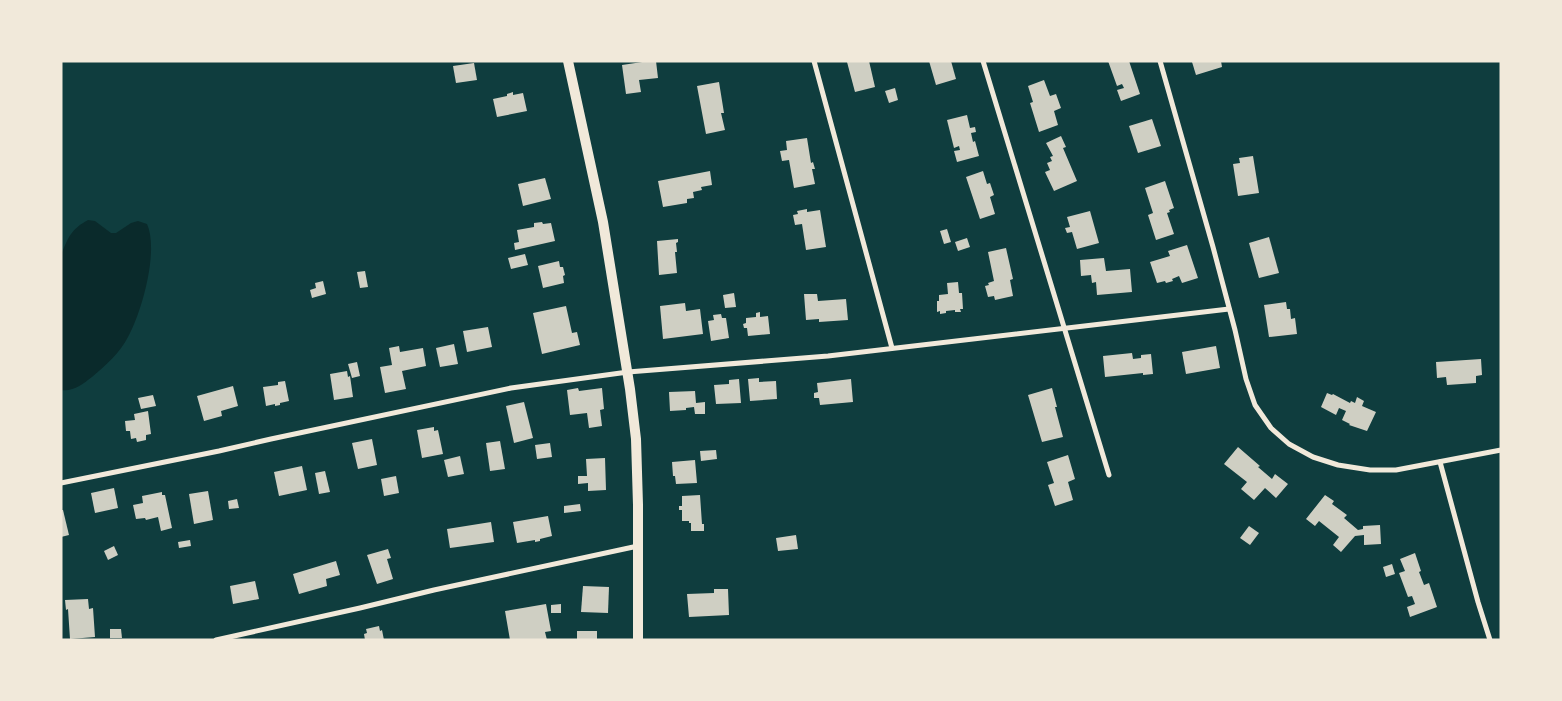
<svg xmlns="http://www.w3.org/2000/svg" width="1562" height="701" viewBox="0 0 1562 701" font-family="Roboto,sans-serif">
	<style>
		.water { fill: #0a2a2b }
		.building { fill: #cfcfc3 }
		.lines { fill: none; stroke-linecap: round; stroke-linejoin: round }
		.minor { stroke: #f1e9da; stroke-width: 5 }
		.secondary { stroke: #f1e9da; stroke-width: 10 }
	</style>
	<rect width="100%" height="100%" fill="#0f3d3e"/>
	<path class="water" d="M88 220 95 221 111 233H116L131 223 138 221 147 224C159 250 142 312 128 337 120 353 106 365 92 377 83 384 73 392 61 390V255C68 238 71 229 88 220Z"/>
	<g class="building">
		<path d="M649 61H656L658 78 639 80 641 92 626 94 622 65Z"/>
		<path d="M848 61H869L875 87 855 92 847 62Z"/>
		<path d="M929 61H951L956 79 936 85Z"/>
		<path d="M1108 61H1129L1140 94 1121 101 1117 90 1124 88 1122 84 1117 86Z"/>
		<path d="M1195 61H1221L1222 67 1196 75 1192 62Z"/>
		<path d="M474 63 477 80 456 83 453 66Z"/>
		<path d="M1044 80 1050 96 1056 94 1061 108 1054 111 1058 125 1039 132 1030 103 1033 102 1028 86Z"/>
		<path d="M719 82 724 113H721L725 130 706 134 697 86Z"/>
		<path d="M895 88 898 100 889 103 885 91Z"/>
		<path d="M513 92V95L523 93 527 111 497 117 493 99 507 96V94Z"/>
		<path d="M967 115 970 128 975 127 976 132 971 133 973 142 975 141 979 156 957 162 954 151 960 150 959 146 954 148 947 120Z"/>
		<path d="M1152 119 1161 146 1138 153 1129 126Z"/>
		<path d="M1061 136 1066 147 1063 148 1077 181 1054 191 1045 172 1050 170 1047 163 1052 161 1050 157 1053 156 1046 143Z"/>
		<path d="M807 138 811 163 813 162 815 169H812L815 184 794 188 789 160 782 161 780 151 787 150 786 141Z"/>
		<path d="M1253 156 1259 193 1238 196 1233 164 1240 163 1239 158Z"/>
		<path d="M710 171 712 185 701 187 702 190 693 192 694 198 687 199V203L663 207 658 181Z"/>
		<path d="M983 171 987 184 990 183 994 195 990 197 995 214 980 219 966 177Z"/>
		<path d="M545 178 551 199 523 206 518 184Z"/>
		<path d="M1165 181 1174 208 1169 210 1170 212 1167 213 1174 234 1156 240 1148 215 1153 213 1145 188Z"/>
		<path d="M807 209V212L820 210 826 247 806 250 802 224 795 225 793 215 798 214 797 211Z"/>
		<path d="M1090 211 1099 243 1077 249 1072 232 1067 233 1065 228 1070 227 1067 217Z"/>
		<path d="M542 222 543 224 551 223 555 241 515 250 514 243 519 242 517 230 534 227V223Z"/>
		<path d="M947 229 951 242 944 244 940 231Z"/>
		<path d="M1269 237 1279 273 1259 278 1249 243Z"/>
		<path d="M967 238 970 247 958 251 955 242Z"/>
		<path d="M678 239V242L676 243 677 252H675L677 273 659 275 657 241Z"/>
		<path d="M1187 245 1198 278 1182 283 1179 276 1172 279 1173 281 1166 283 1165 281 1157 283 1150 262 1170 256 1168 251Z"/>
		<path d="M1006 248 1013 279 1010 280 1013 296 995 300 994 296 988 297 985 286 989 285 988 283 994 281 988 252Z"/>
		<path d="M525 254 528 265 511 269 508 258Z"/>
		<path d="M1104 258 1106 271 1130 269 1132 292 1097 295 1096 282 1092 283 1091 275 1081 276 1080 260Z"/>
		<path d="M559 261 560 267H563L565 275 563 276 564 283 543 288 538 266Z"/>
		<path d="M365 271 368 287 360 288 357 272Z"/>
		<path d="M323 281 326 294 312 298 310 290 316 288 315 283Z"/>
		<path d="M958 282 959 293H962L963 309H960L961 312H955V310L946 311V313L940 314V311L937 312V301H939V295L948 294 947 283Z"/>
		<path d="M734 293 736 307 725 308 723 295Z"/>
		<path d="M804 294H817L818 301 846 299 848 320 819 322V319L806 320Z"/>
		<path d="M1286 302 1287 309H1290L1291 319 1295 318 1297 334 1269 337 1264 305Z"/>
		<path d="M685 303 686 311 700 309 703 334 663 339 660 306Z"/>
		<path d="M566 306 572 333 577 332 580 345 542 354 533 313Z"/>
		<path d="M760 312V317L768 316 770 334 748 336 747 328H744L743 324 746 323V318L756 317V313Z"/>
		<path d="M721 314 722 318H726L729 338 711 341 708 321 714 320 713 315Z"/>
		<path d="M488 327 492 347 467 352 463 331Z"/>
		<path d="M454 344 458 364 440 367 436 348Z"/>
		<path d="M399 346 400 352 423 348 426 366 402 371 406 389 385 393 380 367 392 365 389 348Z"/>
		<path d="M1216 346 1220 368 1186 374 1182 352Z"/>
		<path d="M1132 353 1133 359 1141 358V355L1151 354 1153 374 1143 375V373L1105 377 1103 356Z"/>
		<path d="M1481 359 1482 375 1476 376V383L1447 385 1446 377 1437 378 1436 362Z"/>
		<path d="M357 362 360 376 352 378 348 364Z"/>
		<path d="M347 371 348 377 350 376 353 397 334 400 330 374Z"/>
		<path d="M759 378V382L776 381 777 399 750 401 748 379Z"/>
		<path d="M739 379 741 403 716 404 714 385 729 384V380Z"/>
		<path d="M851 379 853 402 820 405 819 398H814V393L818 392 817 383Z"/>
		<path d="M285 381 289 401 280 403V405L275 406V404L266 406 263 387 278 385V382Z"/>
		<path d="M233 386 238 406 221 411 222 416 204 421 197 396Z"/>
		<path d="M578 388 579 391 602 388 604 409 600 410 602 426 589 428 587 413 570 415 567 390Z"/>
		<path d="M1052 388 1057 407H1055L1063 437 1042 442 1028 395Z"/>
		<path d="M695 391 696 403 705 402V414H695L694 407 686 408V410L670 411 669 392Z"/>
		<path d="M1327 393 1332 395 1333 394 1350 403 1351 401 1355 403 1357 397 1364 401 1362 406 1376 412 1367 431 1349 425 1350 424 1342 420 1346 411 1339 408 1336 415 1321 407Z"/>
		<path d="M153 395 156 406 141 409 138 398Z"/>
		<path d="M524 402 533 438 514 443 506 406Z"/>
		<path d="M148 411 151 434 146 435V440L137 442 136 438 131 439 130 431H126L125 421 135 420 134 414Z"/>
		<path d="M434 427V431L438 430 443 454 422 458 417 430Z"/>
		<path d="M372 439 377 465 358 469 352 443Z"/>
		<path d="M500 441 505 469 490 471 486 443Z"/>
		<path d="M550 443 552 457 537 459 535 445Z"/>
		<path d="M1238 447 1260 466 1258 467 1272 479 1275 474 1288 484 1276 498 1265 488 1254 500 1241 489 1247 482 1224 464Z"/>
		<path d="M716 450 717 459 701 461 700 451Z"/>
		<path d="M1068 455 1075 479 1068 482 1073 500 1055 506 1048 485 1054 483 1047 462Z"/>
		<path d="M460 456 464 474 448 477 444 460Z"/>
		<path d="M605 458 606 490 588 491V483L578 484V476H587L586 459Z"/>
		<path d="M695 460 697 483 676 484 675 476H673L672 462Z"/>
		<path d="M302 466 307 490 279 496 274 472Z"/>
		<path d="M325 471 330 492 319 494 315 473Z"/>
		<path d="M396 476 399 493 384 496 381 479Z"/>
		<path d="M114 488 118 508 95 513 91 493Z"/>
		<path d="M208 491 213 520 194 524 189 494Z"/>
		<path d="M162 492V495H165L172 528 161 531 158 517 146 520 145 518 136 519 133 505 143 503 142 496Z"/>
		<path d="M700 495 702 524H704V531H691V523H689V521H682V510H679V506H682V496Z"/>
		<path d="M1325 495 1334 501 1332 504 1347 515 1344 518 1358 530 1363 529V526L1380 525 1381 544 1364 545V535L1355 536 1341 552 1333 545 1339 537 1319 521 1315 526 1306 519Z"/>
		<path d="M237 499 239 508 229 509 228 501Z"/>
		<path d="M580 504 581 511 564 513V506Z"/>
		<path d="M61 510H63L69 535 61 537Z"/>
		<path d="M548 516 552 536 540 539V541L535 542V540L517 543 513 522Z"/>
		<path d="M491 522 494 542 450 548 447 529Z"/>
		<path d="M1249 526 1259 533 1250 545 1240 538Z"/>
		<path d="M796 535 798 549 778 551 776 538Z"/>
		<path d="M190 540 191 546 179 548 178 542Z"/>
		<path d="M114 546 118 555 108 560 104 551Z"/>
		<path d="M388 549 391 558 387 559 393 579 377 584 367 555Z"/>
		<path d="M1415 553 1421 571 1419 572 1424 585 1429 583 1437 607 1410 617 1407 607 1415 604 1412 596 1408 597 1399 573 1405 571 1400 559Z"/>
		<path d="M336 561 340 575 326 579 327 586 299 594 293 574Z"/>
		<path d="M1392 564 1395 574 1386 577 1383 567Z"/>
		<path d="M255 581 259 599 233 604 230 586Z"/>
		<path d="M583 586 609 587 608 613 581 612Z"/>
		<path d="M714 589H728L729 615 689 617 687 594 714 593Z"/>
		<path d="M88 599 89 609 93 608 95 637 70 639 68 609 66 610 65 600Z"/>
		<path d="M546 604 551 631 545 632 547 640H510L505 611Z"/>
		<path d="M561 604V613H551V605Z"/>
		<path d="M379 626 380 631 382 630 384 640H365L364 634 367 633 366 629Z"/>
		<path d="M110 629H121L122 638H110Z"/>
		<rect x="577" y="631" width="20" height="9"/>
	</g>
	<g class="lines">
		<g class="minor">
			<path d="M814 61 892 348"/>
			<path d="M983 61 1109 475"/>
			<path d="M1160 61 1213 247 1235 330 1246 379 1255 405 1271 428 1289 444 1313 457 1338 465 1370 470H1396L1501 450"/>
			<path d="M1440 462 1478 602 1490 640"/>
			<path d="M61 483 219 451 271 439 511 388 628 372 828 356 1229 309"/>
			<path d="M216 640 360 608 434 590 638 546"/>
		</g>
		<path class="secondary" d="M568 61 603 222 630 389 636 439 638 505V640"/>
	</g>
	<rect width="1562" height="701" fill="none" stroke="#f1e9da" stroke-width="125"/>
</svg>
